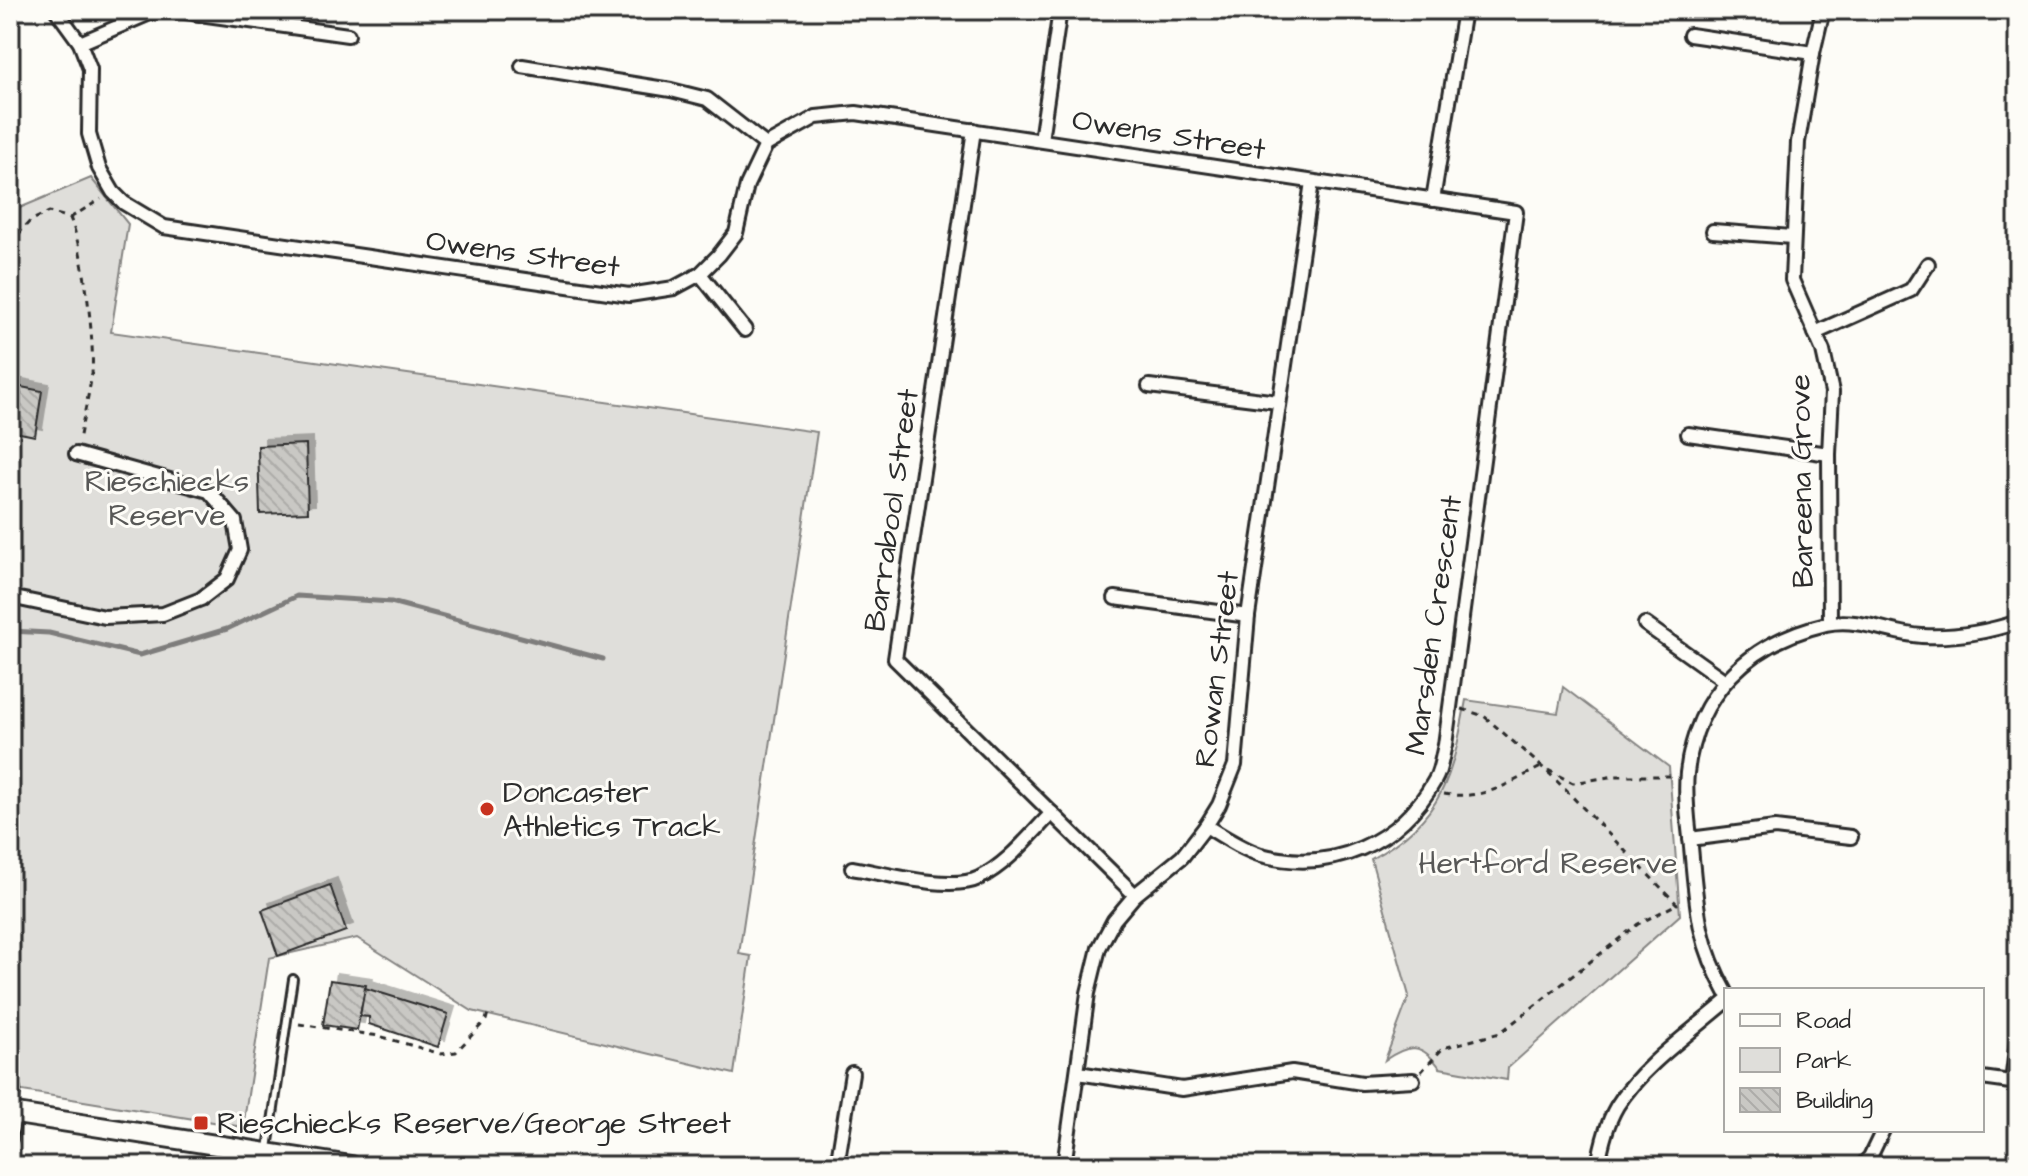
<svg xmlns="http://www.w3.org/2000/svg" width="2028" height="1176" viewBox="0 0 2028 1176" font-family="'Architects Daughter',sans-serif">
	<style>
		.green { fill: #dfdeda; stroke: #858482; stroke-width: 2 }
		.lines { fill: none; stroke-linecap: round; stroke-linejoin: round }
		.stream { stroke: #7e7d7b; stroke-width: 5 }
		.building { fill: url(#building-back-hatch); stroke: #2b2b2b; stroke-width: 2; filter: url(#shadow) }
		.service-casing { stroke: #2b2b2b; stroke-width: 12 }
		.minor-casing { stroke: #2b2b2b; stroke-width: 18 }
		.secondary-casing { stroke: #2b2b2b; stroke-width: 24 }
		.path { stroke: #2b2b2b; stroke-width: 3; stroke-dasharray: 6 6; stroke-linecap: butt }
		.service { stroke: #fdfcf7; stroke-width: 6 }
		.minor { stroke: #fdfcf7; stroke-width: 12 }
		.secondary { stroke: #fdfcf7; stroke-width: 18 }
		.poi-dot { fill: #c8321e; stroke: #fdfcf7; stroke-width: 3 }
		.labels { text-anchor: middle; stroke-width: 6; stroke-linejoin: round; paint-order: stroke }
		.street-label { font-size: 30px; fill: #2b2b2b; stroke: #fdfcf7 }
		.park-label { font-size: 30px; fill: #585857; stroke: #fdfcf7 }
		.poi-label { font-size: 30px; fill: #2b2b2b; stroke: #fdfcf7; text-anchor: start }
	</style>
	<defs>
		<pattern id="building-back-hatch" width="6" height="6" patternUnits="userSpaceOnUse" patternTransform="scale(2)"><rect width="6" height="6" fill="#c9c8c4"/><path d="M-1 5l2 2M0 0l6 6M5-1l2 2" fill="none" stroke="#adaca9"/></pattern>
		<filter id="shadow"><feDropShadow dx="7" dy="-7" stdDeviation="0" flood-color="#0004"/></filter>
	</defs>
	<rect width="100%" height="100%" fill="#fdfcf7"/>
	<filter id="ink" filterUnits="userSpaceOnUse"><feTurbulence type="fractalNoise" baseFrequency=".0125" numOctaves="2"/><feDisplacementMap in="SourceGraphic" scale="16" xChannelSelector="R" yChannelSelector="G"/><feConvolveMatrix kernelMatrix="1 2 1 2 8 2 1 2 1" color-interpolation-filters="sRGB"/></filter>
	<g filter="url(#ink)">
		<g class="green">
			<path d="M91 178 128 224 111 332 817 432 739 954 751 956 734 1074 472 1011 357 938 269 958 243 1127 10 1089V212Z"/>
			<path d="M1563 687 1669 767 1680 915 1508 1068 1507 1080 1440 1068C1422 1043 1409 1043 1385 1060L1409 996 1371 859C1444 818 1452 777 1466 700L1558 713Z"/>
		</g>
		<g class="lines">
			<path class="stream" d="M10 631 49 633 140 655 227 629 297 596 391 602 603 659"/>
		</g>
		<g class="building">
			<path d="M11 385 42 391 35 436 10 431Z"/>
			<path d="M306 444 308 512 260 514 258 446Z"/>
			<path d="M330 885 346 931 278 956 262 910Z"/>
			<path d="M330 980 366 985 357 1030 323 1025Z"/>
			<path d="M365 988 448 1014 438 1047 369 1024V1017L360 1016Z"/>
		</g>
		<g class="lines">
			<g class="service-casing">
				<g id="service">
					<path d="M10 1070 16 1090 14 1110"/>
					<path d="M268 1149 293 979"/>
				</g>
			</g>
			<g class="minor-casing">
				<g id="minor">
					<path d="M56 10 80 43 90 69 89 134 99 168 113 192 124 203 164 227 629 295 674 288 700 274 719 255 736 233 747 185 766 145 816 117 856 113 1516 212 1445 745C1442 756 1441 770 1435 780 1400 843 1332 874 1261 855 1242 849 1224 837 1206 826"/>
					<path d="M171 10 348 35"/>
					<path d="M1823 10 1813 53 1798 142 1792 280 1823 351 1832 392 1829 454 1830 623"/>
					<path d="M1690 35 1813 53"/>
					<path d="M80 43 157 10"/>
					<path d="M522 66 671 90 707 99 766 145"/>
					<path d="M974 130 895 659 1135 895"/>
					<path d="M1041 140 1060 10"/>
					<path d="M1433 200 1464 10"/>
					<path d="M1713 231 1792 237"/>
					<path d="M700 274 745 330"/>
					<path d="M1815 333 1911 290 1928 264"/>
					<path d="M1149 386 1278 402"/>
					<path d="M1688 434 1829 454"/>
					<path d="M10 597 105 617 163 614 201 599 227 579 240 550 235 521 209 491 76 454"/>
					<path d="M1115 598 1248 616"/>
					<path d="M1645 624 1725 681"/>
					<path d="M1690 839 1775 828 1851 837"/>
					<path d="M852 868C883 873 951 892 979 878 1008 864 1030 835 1052 813"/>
					<path d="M1726 992C1699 944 1697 911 1692 858 1690 831 1684 800 1687 773 1696 693 1750 642 1826 624 1859 617 1891 634 1922 636 1956 638 1987 632 2018 622"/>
					<path d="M1078 1073 1182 1089 1292 1072 1362 1083 1413 1080"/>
					<path d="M1982 1078 2018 1083"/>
					<path d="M2012 1082 2018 1033"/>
					<path d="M10 1139 14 1114"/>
					<path d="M226 1166 228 1147"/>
					<path d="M837 1166 852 1073"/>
					<path d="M1064 1166 1088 993 1099 948 1114 920 1135 895 1182 857 1206 826 1219 805 1235 765 1248 616 1312 182"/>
					<path d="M1598 1166C1601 1147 1607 1123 1617 1106 1641 1067 1691 1032 1726 1002"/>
					<path d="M1861 1166 1870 1157 1883 1130"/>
				</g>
			</g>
			<g class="secondary-casing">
				<path id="secondary" d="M10 1113 351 1166"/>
			</g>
			<g class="path">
				<path d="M70 218 101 199"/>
				<path d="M10 244 30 221 49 212 70 218C83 246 95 341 92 373 89 395 83 418 79 441"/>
				<path d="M1462 709 1484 716 1550 774 1677 904 1684 902"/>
				<path d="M1548 770 1573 783 1615 776H1673"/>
				<path d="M1444 794C1486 800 1505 785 1541 767"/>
				<path d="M299 1024 379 1036 441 1054 456 1052 486 1020 488 1013"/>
				<path d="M1421 1072 1443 1048 1500 1033 1638 924 1677 904"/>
			</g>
			<use href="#service" class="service"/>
			<use href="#minor" class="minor"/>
			<use href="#secondary" class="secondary"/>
		</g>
	</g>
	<g class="poi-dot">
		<circle cx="487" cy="809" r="8"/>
		<rect x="193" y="1115" width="16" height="16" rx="4"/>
	</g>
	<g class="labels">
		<g class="street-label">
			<text transform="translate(1169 134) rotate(9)" y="10">Owens Street</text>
			<text transform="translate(523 253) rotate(8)" y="10">Owens Street</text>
			<text transform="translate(1801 481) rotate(-91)" y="10">Bareena Grove</text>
			<text transform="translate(891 510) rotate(-82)" y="10">Barrabool Street</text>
			<text transform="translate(1433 625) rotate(-82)" y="10">Marsden Crescent</text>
			<text transform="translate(1216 669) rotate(-83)" y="10">Rowan Street</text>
		</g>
		<g class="park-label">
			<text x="167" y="491">Rieschiecks<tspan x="167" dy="34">Reserve</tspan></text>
			<text x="1548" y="873">Hertford Reserve</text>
		</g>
		<g class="poi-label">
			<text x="503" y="802">Doncaster<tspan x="503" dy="34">Athletics Track</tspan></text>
			<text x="217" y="1133">Rieschiecks Reserve/George Street</text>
		</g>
	</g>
	<rect width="2028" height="1176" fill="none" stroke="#fdfcf7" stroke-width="40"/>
	<rect x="20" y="20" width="1988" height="1136" fill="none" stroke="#2b2b2b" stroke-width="3" filter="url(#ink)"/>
	<rect x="1724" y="988" width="260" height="144" fill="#fdfcf7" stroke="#a9a8a5" stroke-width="2"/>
	<rect x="1740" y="1014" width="40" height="12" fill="#fdfcf7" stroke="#a9a8a5" stroke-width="2"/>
	<text x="1796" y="1028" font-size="24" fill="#2b2b2b">Road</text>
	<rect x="1740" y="1048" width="40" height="24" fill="#dfdeda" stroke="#a9a8a5" stroke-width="2"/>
	<text x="1796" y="1068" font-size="24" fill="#2b2b2b">Park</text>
	<rect x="1740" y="1088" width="40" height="24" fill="url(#building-back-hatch)" stroke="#a9a8a5" stroke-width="2"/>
	<text x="1796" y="1108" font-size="24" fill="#2b2b2b">Building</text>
</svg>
